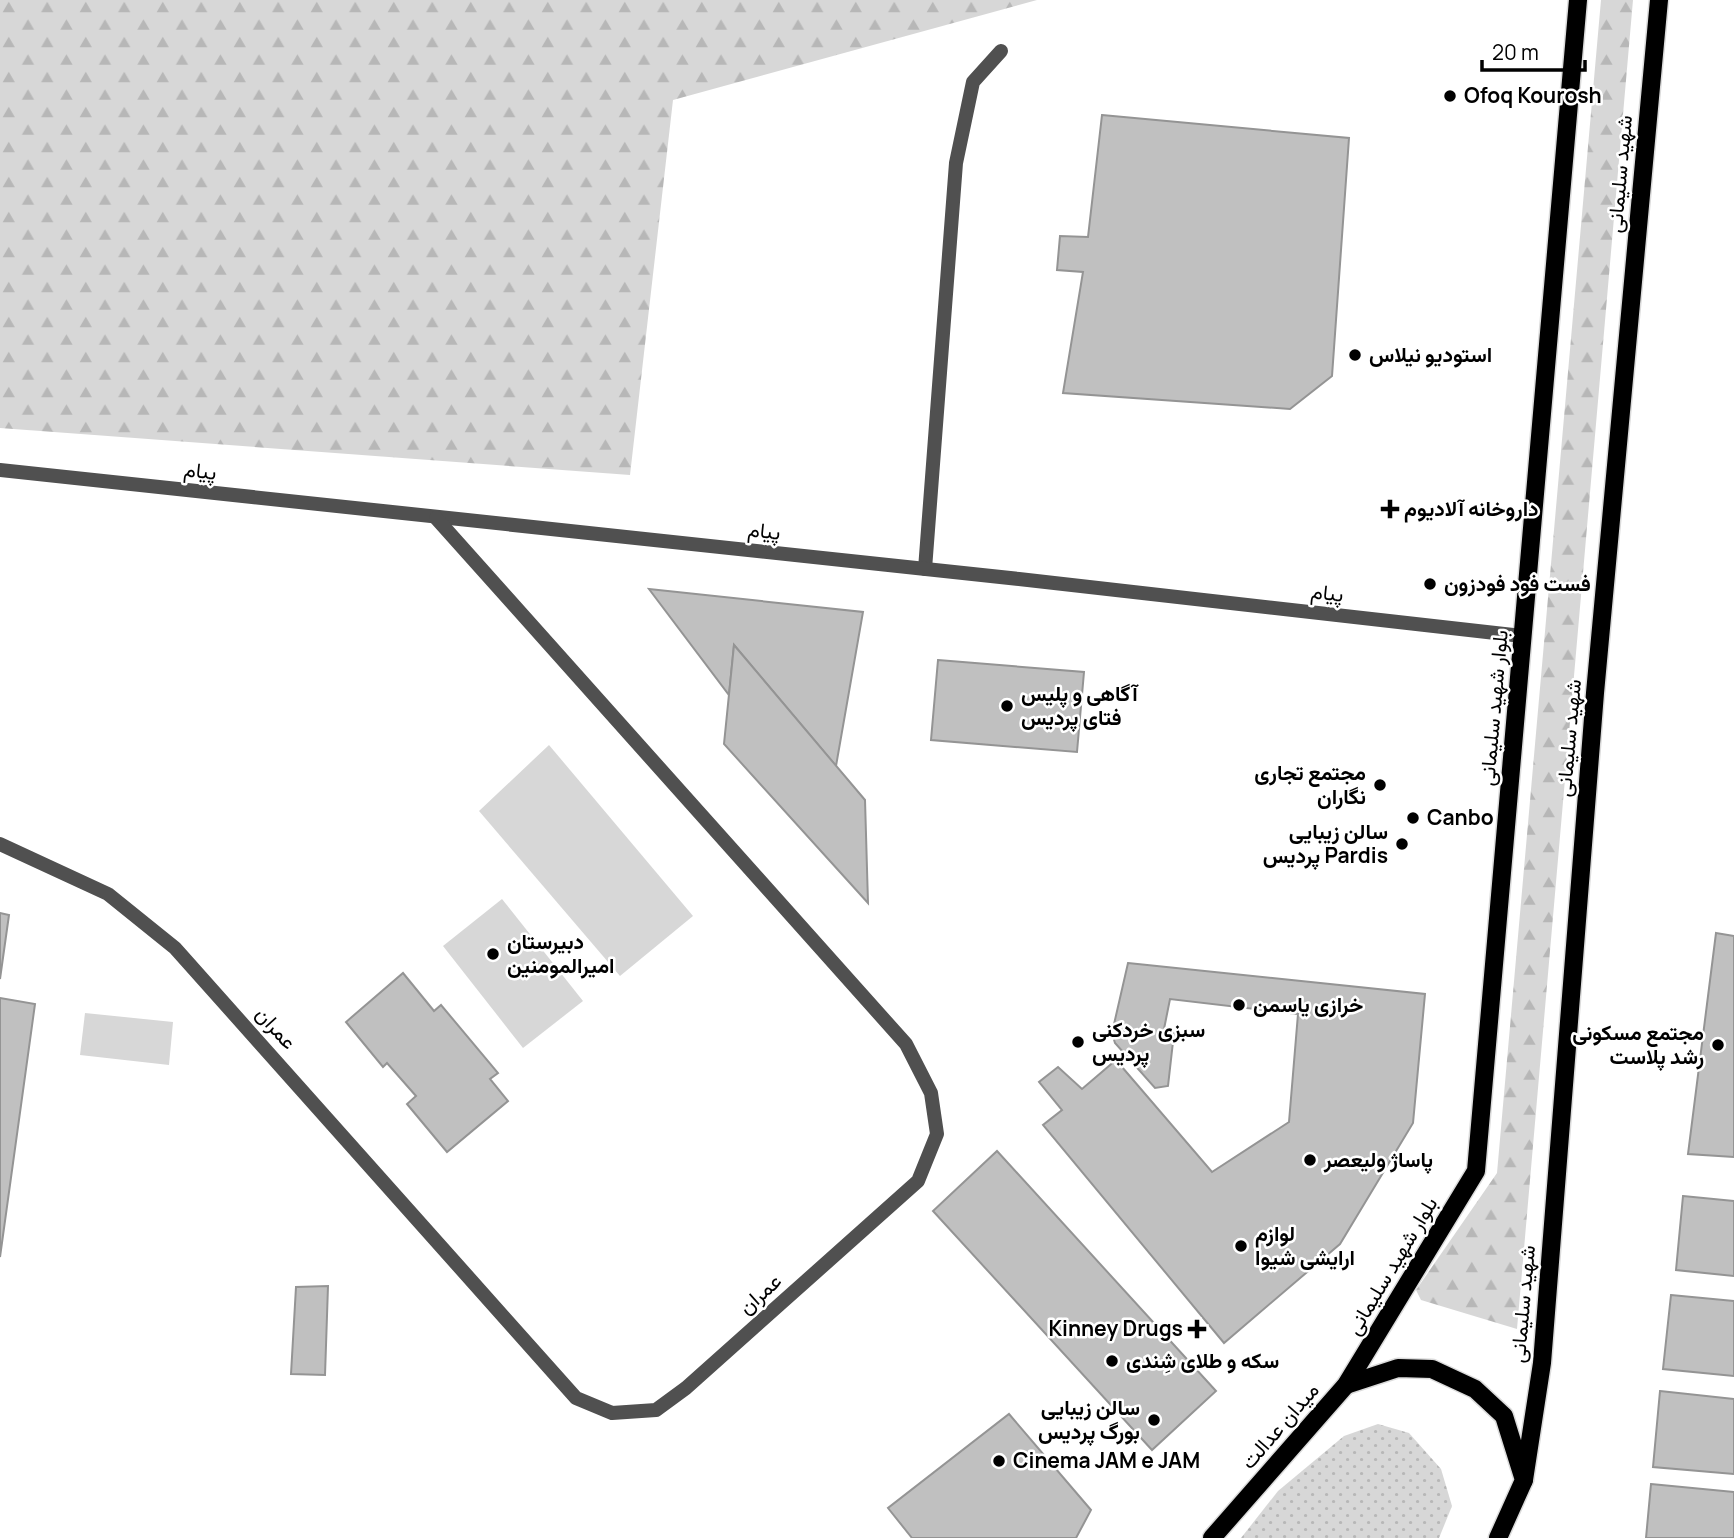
<svg xmlns="http://www.w3.org/2000/svg" width="1734" height="1538" viewBox="0 0 1734 1538" font-family="Manrope,Vazirmatn,sans-serif">
	<style>
		.grass { fill: url(#grass-dots) }
		.forest { fill: url(#forest-firs) }
		.pitch { fill: #d7d7d7 }
		.building { fill: #c0c0c0; stroke: #949494; stroke-width: 2 }
		.lines { fill: none; stroke-linecap: round; stroke-linejoin: round }
		.primary-casing { stroke: #dbdbdb; stroke-width: 21 }
		.minor { stroke: #505050; stroke-width: 14 }
		.tertiary { stroke: #505050; stroke-width: 14 }
		.primary { stroke: #000; stroke-width: 18 }
		.poi-dot { fill: #000; stroke: #fff; stroke-width: 2.5 }
		.labels { text-anchor: middle; stroke-width: 5; stroke-linejoin: round; paint-order: stroke }
		.poi-label { font-size: 21px; font-weight: bold; fill: #000; stroke: #fff; text-anchor: start }
		.street-label { font-size: 21px; fill: #000; stroke: #fff }
	</style>
	<defs>
		<pattern id="grass-dots" width="8" height="8" patternUnits="userSpaceOnUse" patternTransform="scale(1.75)"><rect width="8" height="8" fill="#d7d7d7"/><path d="M2 2h.1M6 6h.1" fill="none" stroke="#b7b7b7" stroke-width="1.8" stroke-linecap="round"/></pattern>
		<pattern id="forest-firs" width="22" height="20" patternUnits="userSpaceOnUse" patternTransform="scale(1.75)"><rect width="22" height="20" fill="#d7d7d7"/><path d="M5 1l3.5 6h-7zM16 11l3.5 6h-7z" fill="#b7b7b7"/></pattern>
	</defs>
	<rect width="100%" height="100%" fill="#fff"/>
	<path class="grass" d="M1378 1424 1409 1433 1441 1469 1452 1506 1439 1538H1241L1278 1491 1344 1436Z"/>
	<g class="forest">
		<path d="M0 0H1037L673 100 630 475 0 428Z"/>
		<path d="M1601 0H1633L1517 1329 1421 1300 1416 1290 1497 1173Z"/>
	</g>
	<g class="pitch">
		<path d="M549 745 693 916 620 976 479 811Z"/>
		<path d="M502 899 583 1001 523 1048 443 946Z"/>
		<path d="M85 1013 173 1022 169 1065 80 1055Z"/>
	</g>
	<g class="building">
		<path d="M1102 115 1349 138 1332 376 1290 409 1063 393 1083 272 1057 270 1060 236 1088 237Z"/>
		<path d="M649 589 863 612 836 766 734 645 729 695Z"/>
		<path d="M734 645 865 800 868 903 724 744Z"/>
		<path d="M938 660 1084 672 1077 752 931 740Z"/>
		<path d="M0 913 9 915 0 979Z"/>
		<path d="M1716 933 1734 936V1157L1688 1154Z"/>
		<path d="M1128 963 1425 994 1413 1123 1340 1244 1224 1343 1043 1125 1062 1110 1039 1082 1058 1067 1082 1089 1116 1060 1212 1172 1289 1122 1298 1014 1170 999 1164 1029 1174 1033 1168 1086 1155 1088 1115 1043 1112 1033Z"/>
		<path d="M403 973 434 1011 441 1005 498 1073 490 1079 508 1101 447 1152 407 1104 416 1096 387 1063 383 1067 346 1022Z"/>
		<path d="M0 998 35 1004 0 1257Z"/>
		<path d="M997 1151 1216 1391 1152 1450 933 1211Z"/>
		<path d="M1683 1196 1734 1201V1276L1676 1270Z"/>
		<path d="M328 1286 325 1375 291 1374 296 1287Z"/>
		<path d="M1671 1295 1734 1301V1376L1663 1369Z"/>
		<path d="M1660 1391 1734 1399V1474L1653 1467Z"/>
		<path d="M1009 1414 1091 1510 1076 1538H912L888 1508Z"/>
		<path d="M1651 1484 1734 1492V1538H1646Z"/>
	</g>
	<g class="lines">
		<g class="primary-casing">
			<g id="primary">
				<path d="M1346 1385 1398 1368 1432 1369 1475 1389 1504 1416 1524 1480 1498 1538"/>
				<path d="M1524 1480 1542 1363 1595 693 1659 0"/>
				<path d="M1212 1538 1346 1385 1476 1171 1578 0"/>
			</g>
		</g>
		<path class="minor" d="M925 569 956 163 973 82 1001 51"/>
		<g class="tertiary">
			<path d="M0 470 1019 579 1522 636"/>
			<path d="M0 844 108 894 175 948 576 1398 612 1413 656 1410 686 1388 918 1181 937 1134 931 1093 906 1044 436 518"/>
		</g>
		<use href="#primary" class="primary"/>
	</g>
	<g class="poi-dot">
		<circle cx="1450" cy="96" r="7"/>
		<circle cx="1355" cy="355" r="7"/>
		<path d="M1386.5 498.5h7v7h7v7h-7v7h-7v-7h-7v-7h7z"/>
		<circle cx="1430" cy="584" r="7"/>
		<circle cx="1007" cy="706" r="7"/>
		<circle cx="1380" cy="785" r="7"/>
		<circle cx="1413" cy="818" r="7"/>
		<circle cx="1402" cy="844" r="7"/>
		<circle cx="493" cy="954" r="7"/>
		<circle cx="1239" cy="1005" r="7"/>
		<circle cx="1078" cy="1042" r="7"/>
		<circle cx="1718" cy="1045" r="7"/>
		<circle cx="1310" cy="1160" r="7"/>
		<circle cx="1241" cy="1246" r="7"/>
		<path d="M1193.5 1318.5h7v7h7v7h-7v7h-7v-7h-7v-7h7z"/>
		<circle cx="1112" cy="1361" r="7"/>
		<circle cx="1154" cy="1420" r="7"/>
		<circle cx="999" cy="1461" r="7"/>
	</g>
	<g class="labels">
		<g class="poi-label">
			<text x="1464" y="103">Ofoq Kourosh</text>
			<text x="1369" y="362">استودیو نیلاس</text>
			<text x="1404" y="516">داروخانه آلادیوم</text>
			<text x="1444" y="591">فست فود فودزون</text>
			<text x="1021" y="701">آگاهی و پلیس<tspan x="1021" dy="24">فتای پردیس</tspan></text>
			<text x="1366" y="780" text-anchor="end">مجتمع تجاری<tspan x="1366" dy="24">نگاران</tspan></text>
			<text x="1427" y="825">Canbo</text>
			<text x="1388" y="839" text-anchor="end">سالن زیبایی<tspan x="1388" dy="24">پردیس Pardis</tspan></text>
			<text x="507" y="949">دبیرستان<tspan x="507" dy="24">امیرالمومنین</tspan></text>
			<text x="1253" y="1012">خرازی یاسمن</text>
			<text x="1092" y="1037">سبزی خردکنی<tspan x="1092" dy="24">پردیس</tspan></text>
			<text x="1704" y="1040" text-anchor="end">مجتمع مسکونی<tspan x="1704" dy="24">رشد پلاست</tspan></text>
			<text x="1324" y="1167">پاساژ ولیعصر</text>
			<text x="1255" y="1241">لوازم<tspan x="1255" dy="24">ارایشی شیوا</tspan></text>
			<text x="1183" y="1336" text-anchor="end">Kinney Drugs</text>
			<text x="1126" y="1368">سکه و طلای شِندی</text>
			<text x="1140" y="1415" text-anchor="end">سالن زیبایی<tspan x="1140" dy="24">بورگ پردیس</tspan></text>
			<text x="1013" y="1468">Cinema JAM e JAM</text>
		</g>
		<g class="street-label">
			<text transform="translate(1620 174) rotate(-85)" y="7">شهید سلیمانی</text>
			<text transform="translate(200 471) rotate(6)" y="7">پیام</text>
			<text transform="translate(764 531) rotate(6)" y="7">پیام</text>
			<text transform="translate(1327 593) rotate(6)" y="7">پیام</text>
			<text transform="translate(1494 708) rotate(-85)" y="7">بلوار شهید سلیمانی</text>
			<text transform="translate(1569 738) rotate(-85)" y="7">شهید سلیمانی</text>
			<text transform="translate(276 1028) rotate(48)" y="7">عمران</text>
			<text transform="translate(1392 1266) rotate(-59)" y="7">بلوار شهید سلیمانی</text>
			<text transform="translate(760 1294) rotate(-42)" y="7">عمران</text>
			<text transform="translate(1523 1304) rotate(-85)" y="7">شهید سلیمانی</text>
			<text transform="translate(1280 1426) rotate(-49)" y="7">میدان عدالت</text>
		</g>
	</g>
	<path d="M1482 60v10h103v-10" fill="none" stroke="#000000" stroke-width="3.5"/>
	<text x="1492" y="60" font-size="21" fill="#000000" stroke="#ffffff" stroke-width="5" paint-order="stroke">20 m</text>
</svg>
